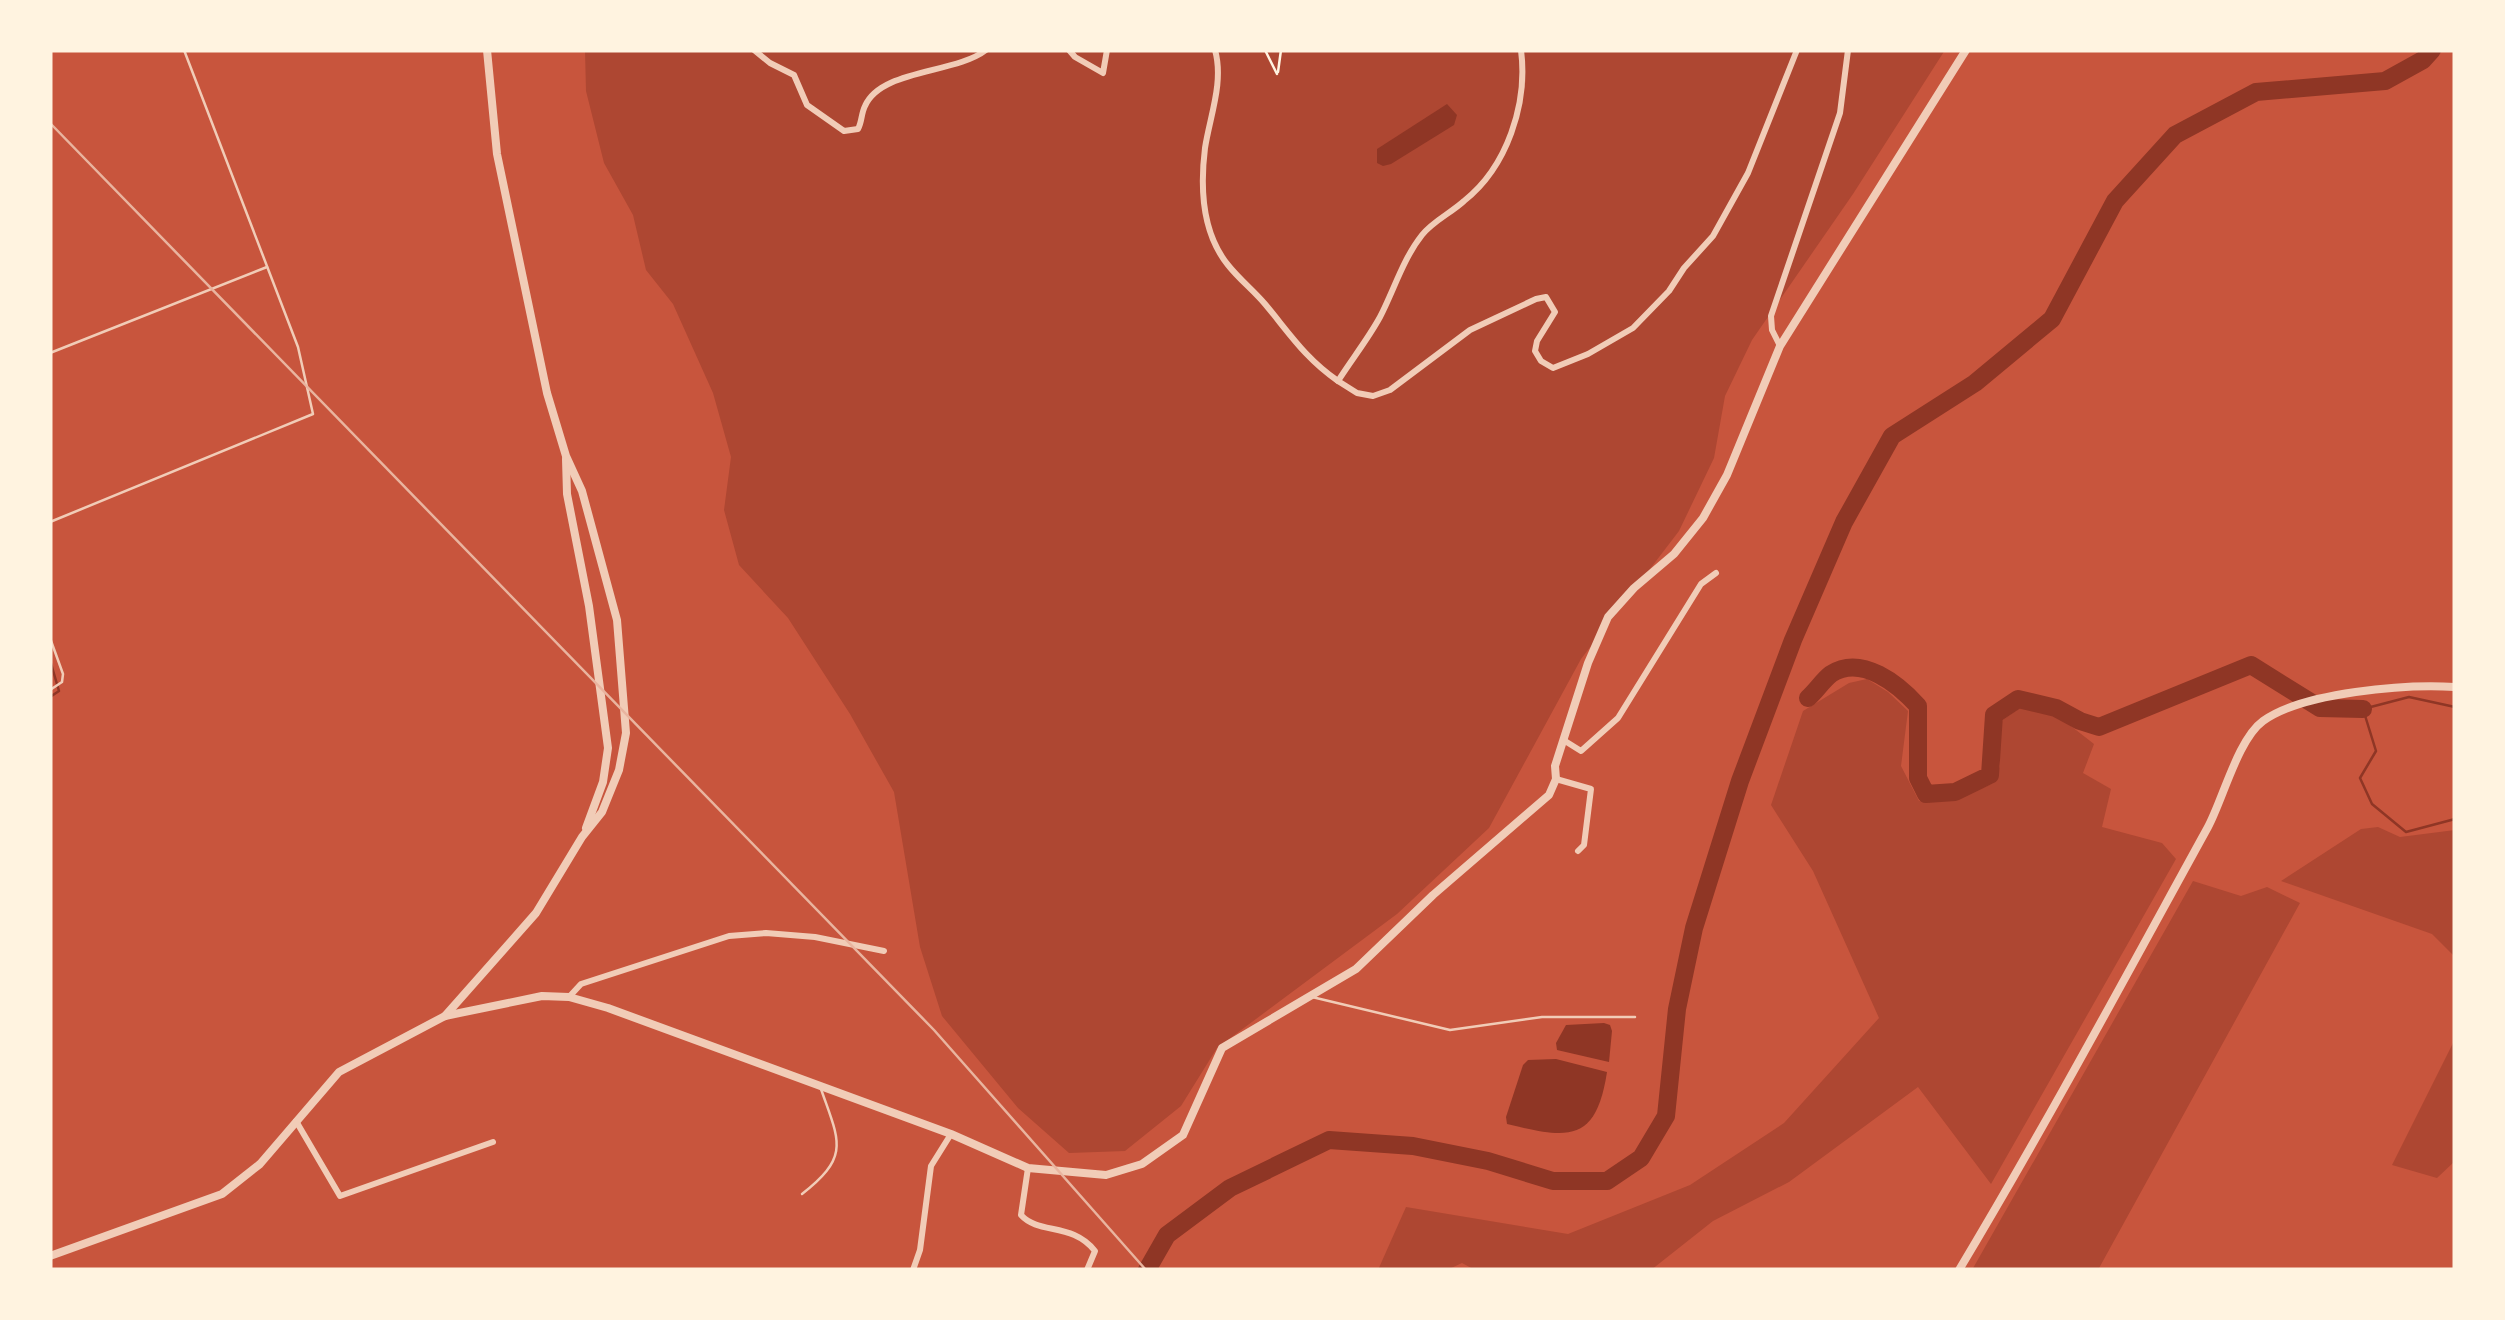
<svg xmlns="http://www.w3.org/2000/svg" width="2505" height="1320" viewBox="0 0 2505 1320" font-family="'Golos Text',sans-serif">
	<style>
		.green { fill: #ae4732 }
		.water { fill: #8f3625 }
		.lines { fill: none; stroke-linecap: round; stroke-linejoin: round }
		.stream { stroke: #8f3625; stroke-width: 2.5 }
		.river { stroke: #8f3625; stroke-width: 18 }
		.path { stroke: #fff3e0; stroke-width: 2.5 }
		.service { stroke: #f1ccb7; stroke-width: 2.5 }
		.minor { stroke: #f1ccb7; stroke-width: 6 }
		.tertiary { stroke: #f1ccb7; stroke-width: 8 }
		.rail { stroke: #e9b49f; stroke-width: 2.5 }
	</style>
	<rect width="100%" height="100%" fill="#c8553d"/>
	<g class="green">
		<path d="M585 50H1945L1853 194 1752 340 1725 396 1714 458 1679 531 1581 659 1489 828 1397 914 1217 1048 1181 1106 1125 1151 1069 1153 1018 1108 942 1016 920 947 894 792 850 714 788 618 739 565 724 510 731 457 713 393 673 304 646 270 633 215 604 163 586 91Z"/>
		<path d="M1867 679 1888 692 1908 711 1901 766 1919 801C1946 803 1969 794 1994 783L2000 766V722L2020 708 2058 716 2094 744 2083 773 2111 789 2102 827 2162 843 2176 859 1991 1184 1918 1087 1789 1182 1713 1221 1651 1270H1475L1462 1263 1447 1270H1378L1406 1207 1568 1234 1690 1185 1784 1123 1879 1018 1813 871 1771 805 1803 711 1849 683Z"/>
		<path d="M2378 827 2400 837 2455 830V957L2432 934 2281 881 2361 829Z"/>
		<path d="M2193 881 2241 896 2267 887 2300 903 2098 1270H1972Z"/>
		<path d="M2455 1039V1161L2437 1178 2392 1165Z"/>
	</g>
	<g class="water">
		<path d="M1447 104 1457 115 1454 125 1391 164 1383 166 1377 163V149Z"/>
		<path d="M1604 1023 1610 1025 1612 1031 1609 1062 1557 1050 1556 1043 1566 1025Z"/>
		<path d="M1556 1059 1607 1072C1596 1143 1569 1139 1507 1124L1506 1117 1523 1065 1528 1060Z"/>
	</g>
	<g class="lines">
		<g class="stream">
			<path d="M50 660 59 691 50 697"/>
			<path d="M2455 707 2409 697 2363 709 2376 751 2360 778 2372 804 2406 832 2455 819"/>
		</g>
		<g class="river">
			<path d="M1808 698C1816 691 1823 680 1831 674 1862 654 1899 685 1918 706V778L1926 794 1955 792 1990 775 1994 715 2018 699 2056 708 2080 721 2099 727 2251 665 2320 708 2363 709"/>
			<path d="M1147 1270 1167 1235 1230 1188 1329 1140 1413 1146 1488 1161 1553 1181H1607L1641 1158 1666 1116 1677 1009 1694 928 1740 781 1793 640 1844 522 1892 436 1975 383 2052 319 2115 201 2175 135 2256 92 2385 81 2423 60 2432 50"/>
		</g>
		<g class="path">
			<path d="M1265 50 1277 74"/>
			<path d="M1278 72 1281 50"/>
		</g>
		<g class="service">
			<path d="M50 353 267 267"/>
			<path d="M50 522 313 414 298 347 184 50"/>
			<path d="M50 638 63 674 62 682 50 690"/>
			<path d="M1312 997 1450 1030 1542 1017H1635"/>
			<path d="M802 1194C851 1156 839 1141 821 1089"/>
		</g>
		<g class="minor">
			<path d="M754 50 770 63 794 75 807 105 844 131 858 129C862 122 861 114 865 106 881 69 955 74 986 50"/>
			<path d="M1069 50 1075 57 1103 73 1107 50"/>
			<path d="M1215 50C1224 82 1210 116 1205 148 1200 188 1202 233 1228 265 1239 279 1253 290 1265 304 1290 334 1305 358 1338 381"/>
			<path d="M1521 50C1528 104 1507 167 1464 201 1451 213 1433 221 1422 235 1403 259 1394 290 1380 317 1368 339 1352 359 1338 381L1357 393 1373 396 1390 390 1470 330 1536 299 1546 297 1555 312 1537 341 1535 351 1541 361 1553 368 1588 354 1633 328 1669 291 1684 268 1713 236 1748 173 1797 50"/>
			<path d="M1780 346 1772 330 1771 316 1840 113 1848 50"/>
			<path d="M1565 741 1581 751 1618 718 1701 584 1716 573"/>
			<path d="M1556 779 1591 789 1584 845 1578 851"/>
			<path d="M569 997 581 984 729 936 766 933 815 937 884 951"/>
			<path d="M296 1121 340 1196 493 1142"/>
			<path d="M1028 1168 1021 1215C1039 1235 1072 1222 1095 1251L1087 1270"/>
			<path d="M913 1270 920 1250 931 1166 951 1134"/>
		</g>
		<g class="tertiary">
			<path d="M566 459 567 494 589 606 608 748 603 782 586 828"/>
			<path d="M445 1016 536 913 582 837 602 812 619 770 626 733 617 620 582 491 566 456 547 393 497 154 487 50"/>
			<path d="M50 1256 222 1194 260 1164 339 1072 445 1016 542 996 569 997 608 1008 951 1134 1028 1168 1106 1175 1142 1164 1183 1135 1222 1048 1356 969 1433 895 1549 795 1556 779 1555 766 1588 663 1608 617 1634 588 1674 554 1703 518 1727 475 1780 346 1966 50"/>
			<path d="M1959 1270C2046 1125 2126 976 2208 827 2223 799 2238 739 2263 721 2303 692 2406 684 2455 687"/>
		</g>
		<path class="rail" d="M50 123 934 1030 1146 1270"/>
	</g>
	<rect width="2505" height="1320" fill="none" stroke="#fff3e0" stroke-width="105"/>
</svg>
